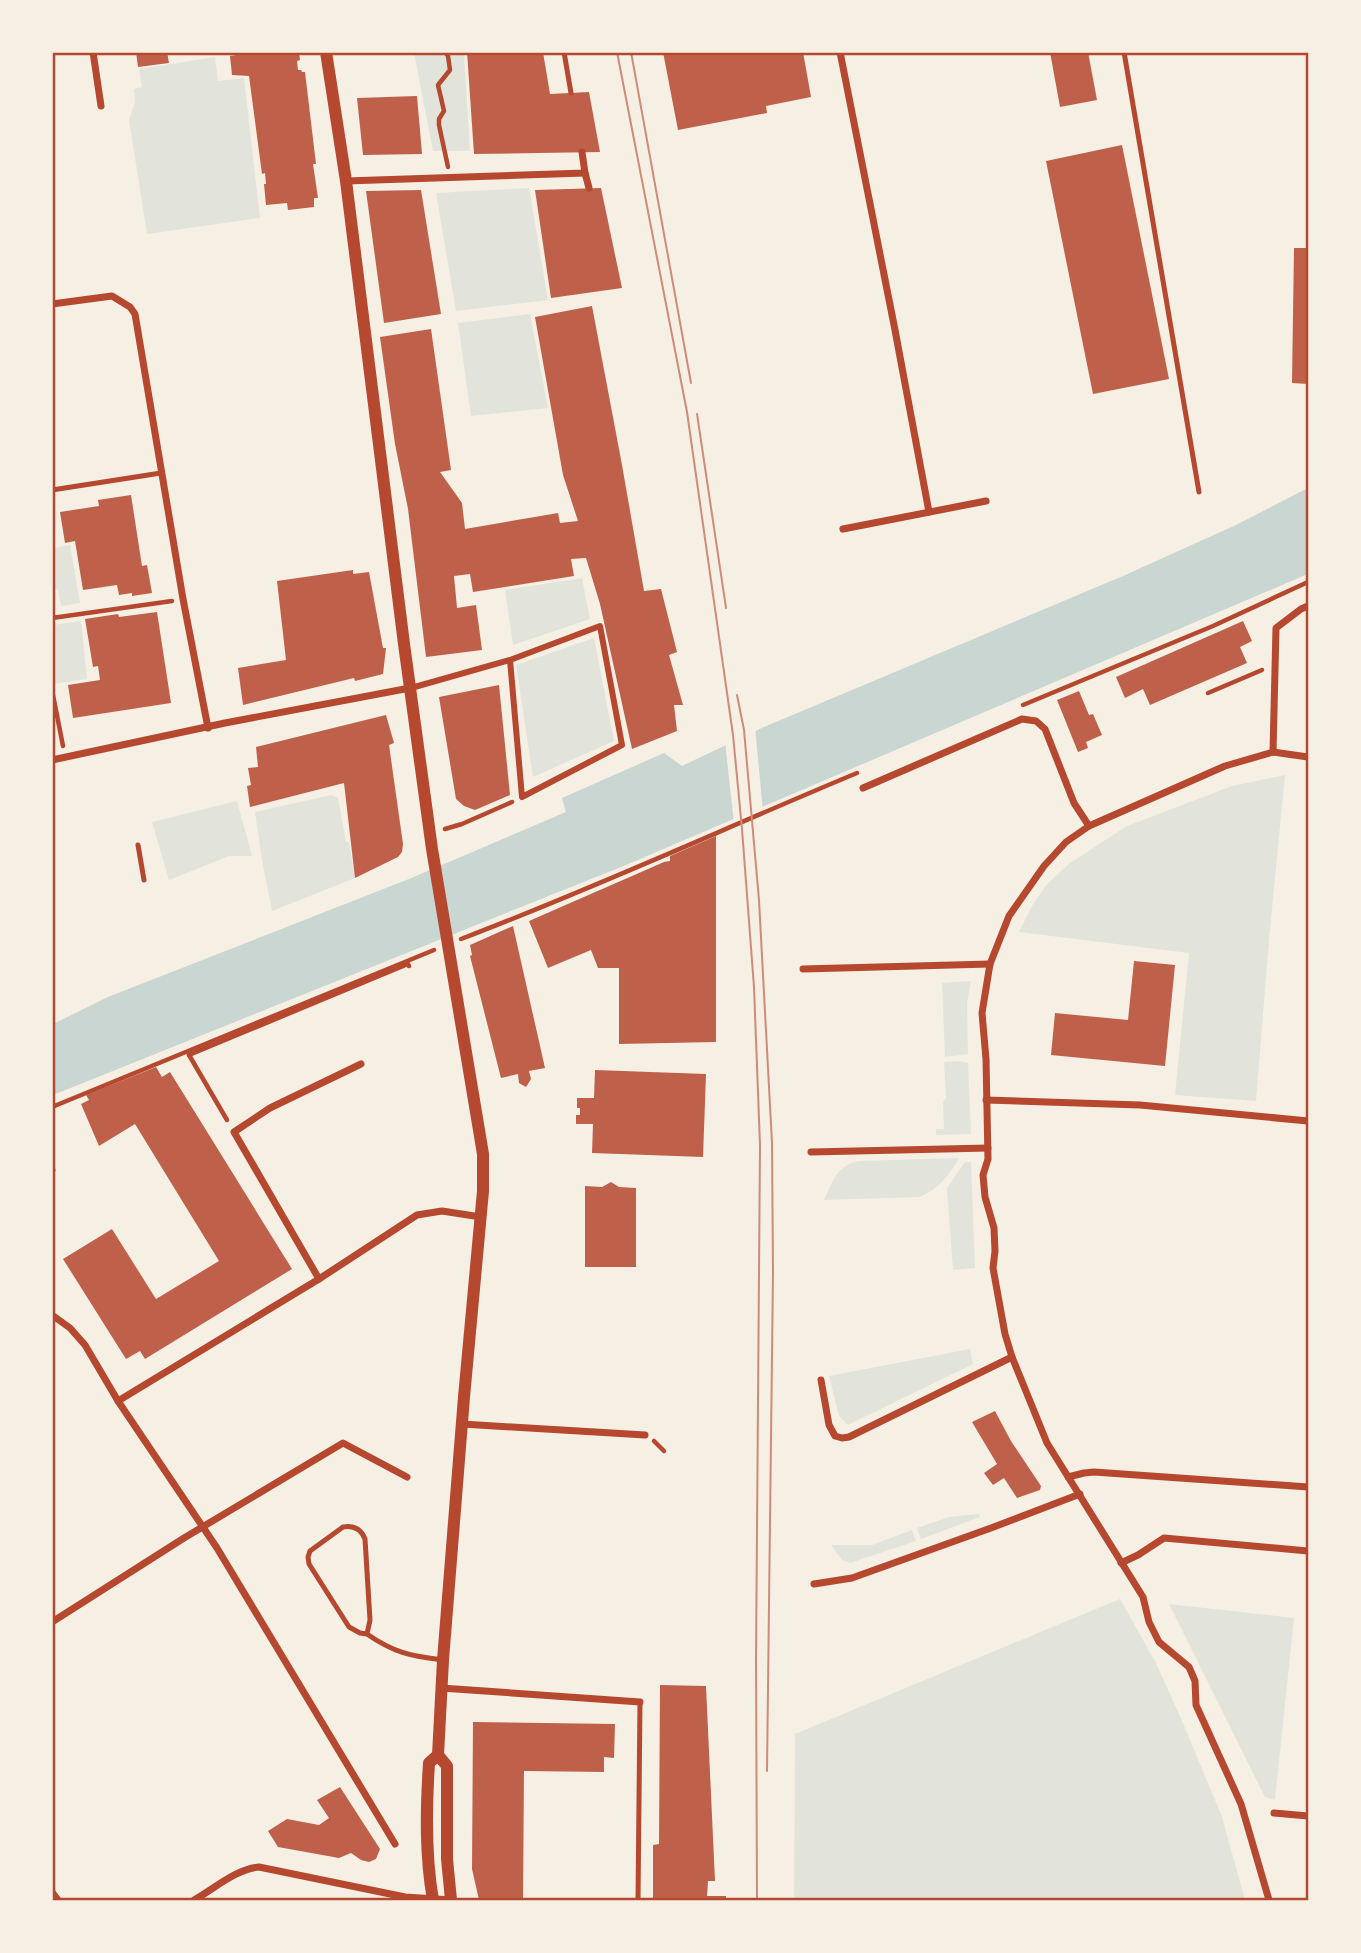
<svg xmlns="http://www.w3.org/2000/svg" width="1361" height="1953" viewBox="0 0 1361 1953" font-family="Montserrat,sans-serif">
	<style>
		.green { fill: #e2e4dc }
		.water { fill: #c9d6d2 }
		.pier { fill: #f6efe4 }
		.building { fill: #bf614a }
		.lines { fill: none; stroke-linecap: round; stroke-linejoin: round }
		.path { stroke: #b5482f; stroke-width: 4.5 }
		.service { stroke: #b5482f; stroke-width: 5 }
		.pedestrian { stroke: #b5482f; stroke-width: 6 }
		.minor { stroke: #b5482f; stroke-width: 7 }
		.tertiary { stroke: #b5482f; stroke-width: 12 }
		.tram { stroke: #cf8b77; stroke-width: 2 }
		.neatline { fill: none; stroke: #b5482f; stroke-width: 2.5 }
	</style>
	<rect width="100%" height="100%" fill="#f6efe4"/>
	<g class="green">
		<path d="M414 53H464L470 151H433Z"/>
		<path d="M215 57 218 81 244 78 260 218 147 234 129 120 135 102 134 89 142 87 139 69Z"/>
		<path d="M529 188 548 300 456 311 436 193Z"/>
		<path d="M530 314 548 408 471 416 458 323Z"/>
		<path d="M70 545 80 603 61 606 58 589 53 590V548Z"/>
		<path d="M582 578 590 619 513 645 505 590Z"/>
		<path d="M81 621 87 679 53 684V625Z"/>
		<path d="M594 638 614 741 533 777 516 665Z"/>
		<path d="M1285 775 1269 940 1256 1101 1175 1095 1189 953 1019 932 1032 906 1047 884 1070 863 1127 826 1232 786Z"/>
		<path d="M331 795 338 798 346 842H349L355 878 272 911 262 860 255 812Z"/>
		<path d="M237 801 252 856H229L169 880 152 822Z"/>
		<path d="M971 981 967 1003 968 1054 945 1057 942 983Z"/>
		<path d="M959 1061 968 1063 971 1134 936 1135V1129H944L943 1102 946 1098 944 1062Z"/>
		<path d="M959 1158C951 1174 937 1190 920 1197L824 1200C833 1181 836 1166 859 1161Z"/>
		<path d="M965 1162H971L975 1268 953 1270 947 1188Z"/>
		<path d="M970 1349 973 1364 848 1425 839 1416 829 1376Z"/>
		<path d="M979 1514 980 1517 921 1539 917 1528 949 1517Z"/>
		<path d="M912 1530 916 1541 850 1563 842 1560 831 1545H872Z"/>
		<path d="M1120 1599 1156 1663 1183 1723 1222 1817 1245 1900H794L795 1734Z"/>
		<path d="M1169 1604 1294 1618 1275 1800 1265 1797Z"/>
	</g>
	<path class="water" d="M1308 488V574L626 865 53 1095V1024L108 997 409 879 566 812 562 798 664 753 682 766 764 727 1123 576 1236 525Z"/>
	<path class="pier" d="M755 727 763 811 734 823 725 742Z"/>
	<g class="building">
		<path d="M136 52H167L169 63 138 67Z"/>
		<path d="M243 52H299L300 60 297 61 298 70H301L302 72H305L316 164H313L318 198H314V207L288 210 287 203 266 205 264 184H266L265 173 262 174 249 76 232 75 230 56 243 54Z"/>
		<path d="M467 52H543L550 94 589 92 600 152 474 154Z"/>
		<path d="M663 52H803L811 97 766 106 767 113 678 130Z"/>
		<path d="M1050 52H1088L1097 100 1060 107Z"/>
		<path d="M417 96 422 154 363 155 357 98Z"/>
		<path d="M1122 145 1169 379 1093 394 1046 161Z"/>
		<path d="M601 188 622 288 551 298 535 190Z"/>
		<path d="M421 190 441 314 384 323 366 191Z"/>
		<path d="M1294 248H1308V384L1292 383Z"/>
		<path d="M592 306 622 465 644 591 661 589 677 652 669 655 683 705H674L677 731 632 749 600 604 586 558 571 559 574 576 473 592 470 574 454 576 457 608 476 605 482 650 426 657 408 509 395 444 380 337 431 329 451 470 440 472 462 503 465 529 558 513 560 523 578 521 563 475 535 317Z"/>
		<path d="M131 495 142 566 147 565 152 593 132 596V593L119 595 117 585 83 590 75 541 65 543 60 512 99 506 98 500Z"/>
		<path d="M353 570V574L369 572 383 648H386L383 674 355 681 354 678 243 705 238 668 286 660 277 581Z"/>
		<path d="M157 612 171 703 73 718 68 685 100 680 98 666 93 667 85 619 118 614 119 617Z"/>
		<path d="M1243 621 1252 641 1240 647 1247 663 1150 705 1143 689 1125 698 1116 677Z"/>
		<path d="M499 685 510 795 475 810 464 806 456 799 439 697Z"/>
		<path d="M1079 691 1089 715 1093 714 1102 735 1086 742 1088 748 1078 752 1057 700Z"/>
		<path d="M386 715 394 743 389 745 403 844 402 852 398 857 355 878 344 783 250 807 247 786 251 785 248 768 258 767 256 747Z"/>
		<path d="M716 836V1042L619 1044V968H598L591 950 548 968 529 921 664 862 670 861V856Z"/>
		<path d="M513 926 545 1068 529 1071 531 1079 526 1087 519 1083 518 1074 501 1078 470 956 472 955 470 945Z"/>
		<path d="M1134 961 1175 965 1165 1066 1051 1055 1055 1013 1128 1020Z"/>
		<path d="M156 1067 162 1077 170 1072 292 1269 145 1359 140 1351 126 1359 63 1259 112 1229 156 1299 219 1261 135 1124 99 1146 81 1104 89 1100 86 1095Z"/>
		<path d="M595 1070 706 1074 703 1157 592 1153 593 1124H576V1115H580V1108H577V1098H594Z"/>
		<path d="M611 1182 619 1187 636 1188V1267H585V1186L602 1187Z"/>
		<path d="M995 1411 1011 1441 1041 1486 1040 1490 1017 1498 1004 1478 993 1485 984 1473 997 1464 972 1422Z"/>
		<path d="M660 1685 706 1686 715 1881H708L707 1896H726V1900H653V1845L659 1844Z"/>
		<path d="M473 1722 615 1724 614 1758 604 1757V1772L524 1771 523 1900H479L472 1869Z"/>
		<path d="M340 1787 380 1849 376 1859 369 1862 361 1860 351 1853 339 1858 278 1847 268 1831 287 1819 319 1825 329 1818 317 1800Z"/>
	</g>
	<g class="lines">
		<g class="path">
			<path d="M445 52 448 56 450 70 438 85 444 111 439 119V125L448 167"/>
			<path d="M52 618 172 601"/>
			<path d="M52 690 63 746"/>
			<path d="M1208 693 1262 670"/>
			<path d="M1023 705 1213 626 1308 582"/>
			<path d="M445 829 462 824 512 802"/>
			<path d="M461 939C595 888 725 828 857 773"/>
			<path d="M189 1055 408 964 409 966"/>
			<path d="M189 1055 227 1120"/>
			<path d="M52 1107 434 950"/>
			<path d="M654 1441 664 1451"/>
		</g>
		<g class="service">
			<path d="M564 52 571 93"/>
			<path d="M1124 52 1199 492"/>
			<path d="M52 490 161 473"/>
			<path d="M138 845 144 880"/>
			<path d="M52 1170H53"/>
			<path d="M367 1634 360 1633 349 1627 309 1564 308 1557 310 1551 343 1527C354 1525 361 1529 365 1539L370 1620 367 1634C394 1653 411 1656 443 1660"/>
			<path d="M638 1900 640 1702"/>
		</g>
		<path class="pedestrian" d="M411 688 510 660 600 626 622 745 522 797 510 660"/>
		<g class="minor">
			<path d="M93 52 101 106"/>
			<path d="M840 52 895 330 929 512"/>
			<path d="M585 173 589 188"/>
			<path d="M346 181 585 173 582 152"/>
			<path d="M52 304 112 296 130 307 135 314 183 599 208 728"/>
			<path d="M843 529 986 501"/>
			<path d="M1273 752 1276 628 1301 609 1308 606"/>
			<path d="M52 760 225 723 410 688"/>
			<path d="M863 788 1022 719 1036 721 1045 729 1074 803 1089 826"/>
			<path d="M803 969 990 964"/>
			<path d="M986 1100 1140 1105 1308 1121"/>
			<path d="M811 1152 988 1148"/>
			<path d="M319 1279 234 1132 270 1108 361 1064"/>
			<path d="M52 1315 70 1328 85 1345 118 1401 217 1548 395 1844"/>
			<path d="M821 1380 829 1425 835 1436 842 1438 849 1437 1012 1357"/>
			<path d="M118 1401 319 1279 417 1215 442 1211 481 1217"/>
			<path d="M462 1424 645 1435"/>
			<path d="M1068 1477 1084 1473 1094 1472 1308 1487"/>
			<path d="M1121 1563 1138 1555 1164 1538 1308 1551"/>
			<path d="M814 1584 852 1578 991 1528 1080 1494"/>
			<path d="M52 1622 184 1538 343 1443 407 1477"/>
			<path d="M441 1688 640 1702"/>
			<path d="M1274 1813 1308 1816"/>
			<path d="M52 1892 58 1900"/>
			<path d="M194 1900C214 1889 236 1869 259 1867L405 1897 451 1900"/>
			<path d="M1269 1900 1241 1804 1196 1705 1195 1681 1189 1667 1159 1642 1149 1622 1143 1597 1047 1443 1012 1357 1005 1334 993 1268 995 1251 994 1228 985 1197 983 1175 988 1159 986 1059 982 1013 990 964 1009 916 1044 866 1066 842 1089 826 1225 766 1273 752 1308 757"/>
		</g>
		<g class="tertiary">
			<path d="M326 52 346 181 404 644 432 849 483 1154V1191L464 1397 443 1660 438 1755 447 1766V1859L451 1900"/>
			<path d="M433 1900C425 1855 426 1809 429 1763L438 1755"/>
		</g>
		<g class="tram">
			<path d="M617 52 687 412 733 735 742 829 754 987 760 1145 756 1659 757 1900"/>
			<path d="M631 52 691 383"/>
			<path d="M697 414 726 608"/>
			<path d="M737 695 744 730 759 900 772 1143 773 1272 767 1771"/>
		</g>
	</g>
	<rect width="1361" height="1953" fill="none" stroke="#f6efe4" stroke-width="108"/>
	<rect x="54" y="54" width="1253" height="1845" class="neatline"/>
</svg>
